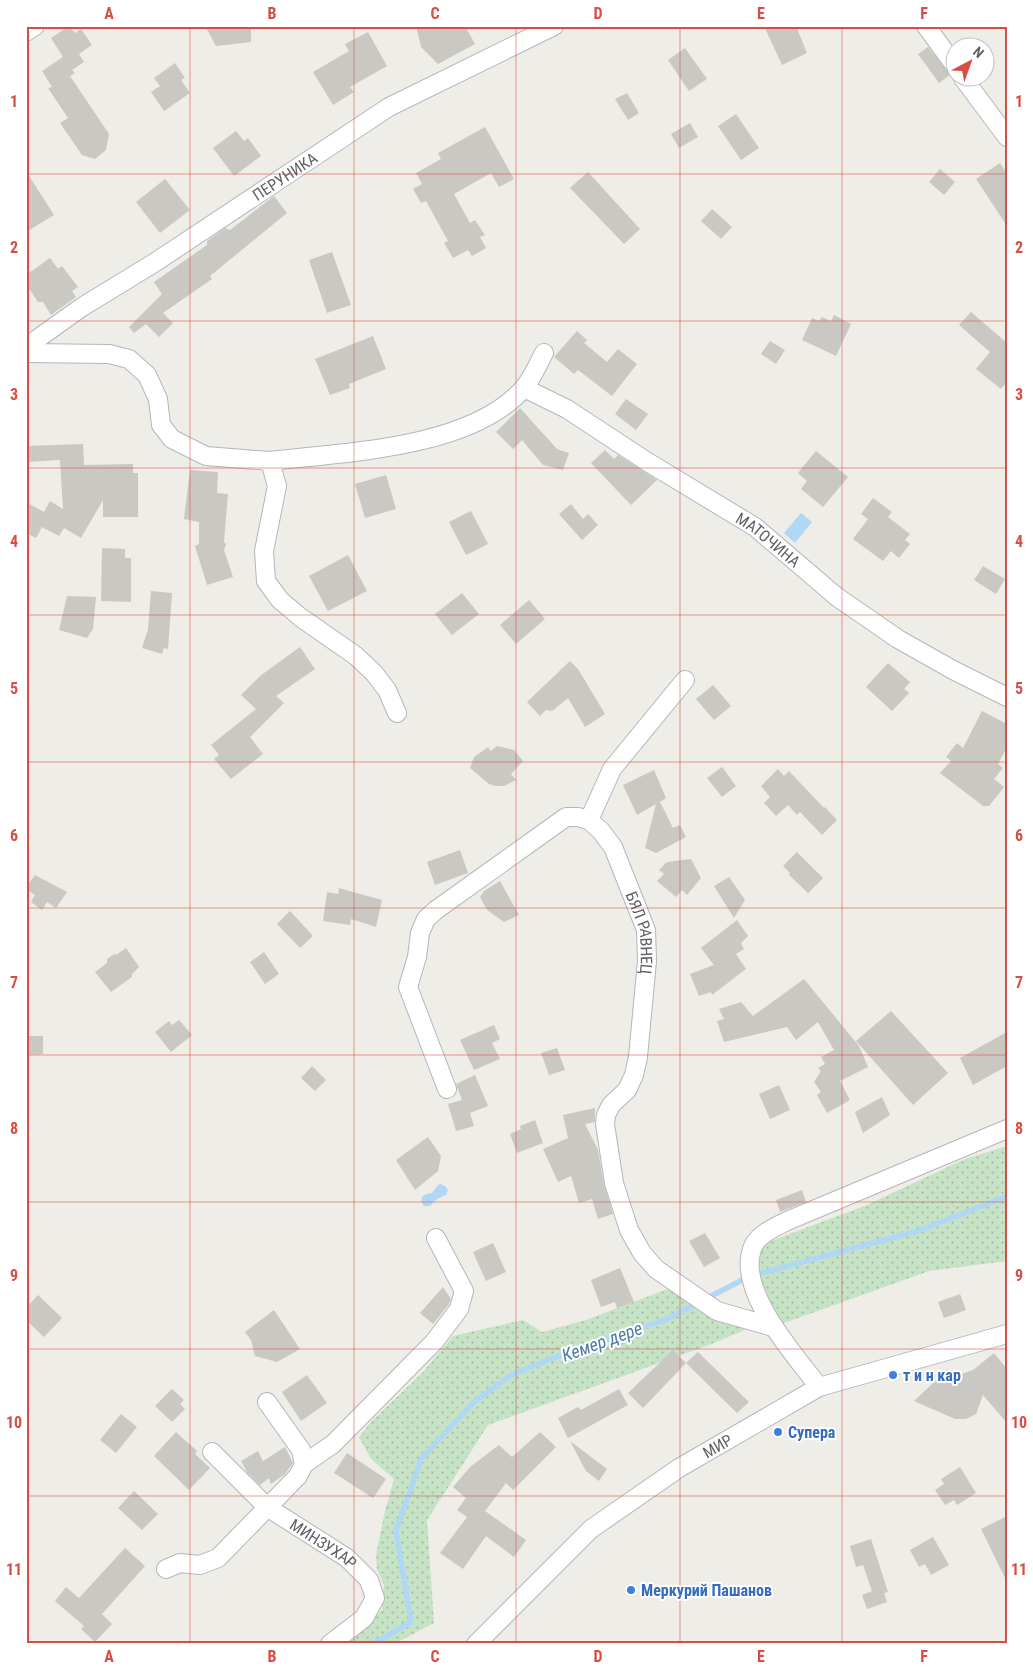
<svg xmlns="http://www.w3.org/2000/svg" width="1033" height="1670" viewBox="0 0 1033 1670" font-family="'Roboto Condensed',sans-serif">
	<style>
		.grass { fill: url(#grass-dots) }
		.water { fill: #b0d8f5 }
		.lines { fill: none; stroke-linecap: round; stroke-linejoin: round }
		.stream { stroke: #b0d8f5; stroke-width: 5.5 }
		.building { fill: #cac8c3 }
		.minor-casing { stroke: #b4b6ba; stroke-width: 20 }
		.minor { stroke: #fff; stroke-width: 18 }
		.grid { fill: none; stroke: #d64e45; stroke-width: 1; stroke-opacity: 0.55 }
		.shop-dot { fill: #3f7fe0; stroke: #fff; stroke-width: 2 }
		.labels { text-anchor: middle; stroke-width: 4; stroke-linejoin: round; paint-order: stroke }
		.street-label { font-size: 16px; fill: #5e6165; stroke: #fff }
		.shop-label { font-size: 16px; font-weight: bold; fill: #366cbe; stroke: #fff; text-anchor: start }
		.water-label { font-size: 18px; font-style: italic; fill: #4e7aa6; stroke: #fff }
		.neatline { fill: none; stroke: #d64e45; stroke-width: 2 }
		.grid-label { font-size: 16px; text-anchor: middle; font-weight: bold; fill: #d64e45 }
	</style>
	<defs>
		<pattern id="grass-dots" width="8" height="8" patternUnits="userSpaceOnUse" patternTransform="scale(1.25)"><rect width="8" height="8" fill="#c7e3c6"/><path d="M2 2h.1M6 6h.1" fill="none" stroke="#a5bba4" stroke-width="1.8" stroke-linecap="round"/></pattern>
	</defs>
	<rect width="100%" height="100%" fill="#eeede7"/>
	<g class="grass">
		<path d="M1007 1146V1261L929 1271 773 1327 752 1248 867 1205 965 1159Z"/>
		<path d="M678 1285 761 1323 709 1345 488 1425 427 1520 434 1623 394 1644H346L355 1637 382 1610 384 1585 377 1569 376 1555 385 1511 394 1479 371 1459 359 1437 372 1421 423 1372 453 1336 523 1320 542 1332 586 1320Z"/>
	</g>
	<g class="water">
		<path d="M801 513 812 522 795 543 784 533Z"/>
		<path d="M438 1185 441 1184 446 1187 448 1190 446 1195 437 1199 430 1206H424L421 1202 422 1197 426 1194 432 1193Z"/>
	</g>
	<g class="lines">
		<path class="stream" d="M373 1644 411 1622 396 1531 421 1459 475 1401 513 1374 561 1355 667 1319 750 1276 921 1230 1007 1196"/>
	</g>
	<g class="building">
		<path d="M69 26 75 33 81 29 92 45 79 54 84 62 72 70 75 73 70 76 109 134 106 150 95 159 82 155 60 123 68 118 48 88 52 87 42 71 63 57 51 38Z"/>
		<path d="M205 26H251V42L216 46Z"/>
		<path d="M416 26H465L475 44 438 64 421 47Z"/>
		<path d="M764 26H796L807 53 782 65Z"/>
		<path d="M368 32 387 66 350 87 354 92 333 105 313 72 349 51 345 44Z"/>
		<path d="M928 47 950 75 939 83 918 54Z"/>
		<path d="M685 48 707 79 689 91 668 60Z"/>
		<path d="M175 63 185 78 181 80 190 93 164 111 151 92 160 86 154 78Z"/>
		<path d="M627 93 639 113 628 120 615 99Z"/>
		<path d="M736 114 759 148 741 160 718 126Z"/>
		<path d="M690 123 698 137 679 148 671 134Z"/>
		<path d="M485 127 514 179 499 187 491 173 454 194 470 223 475 220 485 235 480 237 486 248 472 256 468 250 453 258 444 243 448 241 426 201 421 203 413 189 422 184 416 173 441 159 438 153Z"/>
		<path d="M236 131 244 141 248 138 261 156 234 176 213 148Z"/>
		<path d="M1000 163 1007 174V226L976 179Z"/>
		<path d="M940 169 955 182 944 195 929 182Z"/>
		<path d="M26 171 54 215 26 232Z"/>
		<path d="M588 172 640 229 624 244 570 188Z"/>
		<path d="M165 179 190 210 160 233 136 202Z"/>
		<path d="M274 196 287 213 210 276 212 279 163 313 173 323 159 337 146 324 134 333 129 327 162 294 154 282 207 245V241L225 228 230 230Z"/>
		<path d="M712 209 732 227 721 239 701 221Z"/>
		<path d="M332 252 351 305 327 313 309 260Z"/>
		<path d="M50 258 58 269 62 266 78 287 72 291 76 297 51 315 43 302H38L26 284V275Z"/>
		<path d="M971 312 1007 343V382L1001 389 976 369 990 352 959 325Z"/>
		<path d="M834 315 851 324 836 356 802 340 812 318 819 321 822 317 831 321Z"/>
		<path d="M577 331 587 340 584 343 607 362 618 349 637 364 612 396 578 370 574 374 554 357Z"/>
		<path d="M373 336 386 369 349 384 350 388 330 395 315 359Z"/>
		<path d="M770 341 785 350 776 364 761 354Z"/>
		<path d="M626 399 648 414 636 430 615 414Z"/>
		<path d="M520 408 557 449 569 453 563 470 543 465 522 440 513 449 496 432Z"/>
		<path d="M83 444 84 465 133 464V473H138V517H103V500L81 538 64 528 59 536 42 527 36 538 26 533V502L44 512 50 501 63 509 60 460 26 462V446Z"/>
		<path d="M605 450 614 459 618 455 657 480 631 505 591 463Z"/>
		<path d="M816 451 848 477 823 507 801 489 807 481 798 473Z"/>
		<path d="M190 470 218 472 217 493 228 494 224 542 226 544 224 550 233 577 207 585 195 546 199 544V522L184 519Z"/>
		<path d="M386 475 396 509 365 518 355 484Z"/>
		<path d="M873 498 892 512 888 517 910 534 905 540 910 544 899 558 891 551 883 561 853 539 868 519 861 514Z"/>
		<path d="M571 504 583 519 588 514 598 525 582 540 559 514Z"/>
		<path d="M471 511 488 544 466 555 449 522Z"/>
		<path d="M102 548 125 549V558H131V602L101 601Z"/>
		<path d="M348 555 367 591 328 611 309 576Z"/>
		<path d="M983 566 1005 579 996 594 974 580Z"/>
		<path d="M151 591 172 593 168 649 164 648 162 654 142 648 148 629Z"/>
		<path d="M462 593 479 614 452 635 435 614Z"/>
		<path d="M67 596 96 597 93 629 87 638 59 630Z"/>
		<path d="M529 600 545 619 516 644 500 625Z"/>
		<path d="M300 647 315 669 276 696 284 703 250 737 263 754 231 779 214 759 219 755 211 745 256 709 241 695 260 676Z"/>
		<path d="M570 661 578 669 605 714 585 727 568 698 552 711 546 710 540 716 527 702Z"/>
		<path d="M888 663 910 682 904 689 909 693 892 711 866 687Z"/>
		<path d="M713 685 731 706 714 720 696 699Z"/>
		<path d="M982 711 1007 724V747L998 764 1003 768 994 779 1004 787 989 806H983L940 773 951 761 946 757 957 743 963 748Z"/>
		<path d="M497 746 514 750 523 761 511 774 516 780 504 786H495L489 784 470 768 474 757 488 747 491 751Z"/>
		<path d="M722 767 736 786 722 797 707 778Z"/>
		<path d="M778 769 784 776 789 771 824 808 825 807 837 820 822 835 800 812 797 815 788 805 776 816 764 803 770 797 761 786Z"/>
		<path d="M654 770 666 798 660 802 673 828 680 825 686 837 656 853 645 848 656 804 637 815 623 785Z"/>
		<path d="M460 850 468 873 435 885 427 862Z"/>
		<path d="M797 852 823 878 808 893 789 875 790 873 783 866Z"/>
		<path d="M691 859 701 878 687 895 682 890 676 897 657 881 664 874 659 870 667 862Z"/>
		<path d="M35 875 67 892 56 908 47 902 42 910 31 902 35 895 26 889V887Z"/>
		<path d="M729 877 745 900 734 918 714 886Z"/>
		<path d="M500 881 519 915 504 922 487 910 480 897 484 891Z"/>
		<path d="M339 888 382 900 376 927 351 919 350 925 323 921 327 892 338 894Z"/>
		<path d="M290 911 313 936 300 948 277 924Z"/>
		<path d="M737 920 748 936 741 943 744 949 736 954 746 969 712 995 711 992 699 996 690 974 714 965 701 948Z"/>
		<path d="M126 948 139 967 132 974V977L111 992 95 972 107 963V959L114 954 116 955Z"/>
		<path d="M264 952 279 974 265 984 250 962Z"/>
		<path d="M804 979 859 1046 868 1067 840 1081 850 1100 827 1113 817 1095 821 1092 814 1082 821 1071 818 1068 825 1064 821 1057 834 1050 818 1022 796 1040 787 1027 724 1042 717 1021 724 1019 719 1009 741 1002 753 1016Z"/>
		<path d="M891 1011 948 1073 913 1105 856 1041Z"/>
		<path d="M179 1020 192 1035 171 1052 155 1032 169 1021 172 1025Z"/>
		<path d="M494 1025 500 1039 492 1043 500 1059 474 1070 460 1040Z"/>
		<path d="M1007 1032V1066L973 1085 960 1058Z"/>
		<path d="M26 1036H43V1054L26 1055Z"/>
		<path d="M557 1048 565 1070 549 1075 541 1053Z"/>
		<path d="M312 1066 326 1080 315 1091 301 1078Z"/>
		<path d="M475 1075 488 1106 470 1113 474 1126 456 1131 448 1104 462 1100 456 1084Z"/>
		<path d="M779 1085 790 1110 770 1119 759 1094Z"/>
		<path d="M882 1097 890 1115 863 1133 855 1112Z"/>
		<path d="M595 1108V1122L585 1124 598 1150 604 1185 613 1214 598 1219 592 1199 579 1203 571 1176 558 1182 543 1149 568 1138 563 1115Z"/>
		<path d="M535 1120 543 1143 517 1153 510 1134 521 1129 520 1126Z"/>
		<path d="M428 1137 441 1156 438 1171 415 1190 396 1160Z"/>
		<path d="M802 1190 806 1202 780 1212 776 1200Z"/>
		<path d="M705 1233 720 1258 704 1267 689 1241Z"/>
		<path d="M493 1243 506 1272 486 1281 473 1252Z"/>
		<path d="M620 1268 634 1302 617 1308 615 1302 601 1307 591 1280Z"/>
		<path d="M443 1287 451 1299 449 1304 433 1324 420 1313Z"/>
		<path d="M960 1294 966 1310 944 1318 938 1302Z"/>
		<path d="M38 1295 62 1318 44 1337 26 1320V1308Z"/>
		<path d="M274 1310 300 1349 277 1362 255 1356 251 1340 245 1332Z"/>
		<path d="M673 1350 686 1363 643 1408 628 1393Z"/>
		<path d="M698 1352 749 1402 737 1413 686 1363Z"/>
		<path d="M994 1353 1007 1369V1423L983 1395 976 1414 966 1419H955L914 1401 948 1369 955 1376 973 1370Z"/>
		<path d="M307 1375 327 1403 301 1421 282 1392Z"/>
		<path d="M172 1389 184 1400 180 1404 185 1409 172 1422 155 1406Z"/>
		<path d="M619 1389 628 1405 568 1438 558 1418 578 1407 581 1410Z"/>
		<path d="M121 1414 137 1427 116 1453 100 1440Z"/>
		<path d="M176 1432 197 1451 195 1454 210 1468 189 1490 154 1456Z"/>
		<path d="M540 1432 556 1447 513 1490 506 1483 485 1511 526 1540 514 1557 486 1536 463 1569 440 1553 467 1517 457 1510 466 1498 453 1487 470 1467 499 1445 512 1457Z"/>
		<path d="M570 1441 607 1469 599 1481 586 1471Z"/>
		<path d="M285 1447 293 1463 285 1474 271 1484 269 1478 260 1485 247 1472 241 1461 258 1451 263 1461Z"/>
		<path d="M347 1453 386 1479 373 1498 334 1473Z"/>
		<path d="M960 1467 976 1493 957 1505 954 1500 945 1505 935 1490 944 1484 941 1479Z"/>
		<path d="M134 1491 158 1514 142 1530 118 1508Z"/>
		<path d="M1007 1516V1582L981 1529Z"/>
		<path d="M933 1537 949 1565 931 1575 925 1564 919 1567 910 1550Z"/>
		<path d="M871 1539 888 1592 884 1593 887 1602 867 1609 862 1595 872 1591 863 1565 856 1567 850 1546Z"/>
		<path d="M125 1548 145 1566 102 1614 112 1624 95 1642 81 1629 84 1626 55 1601 66 1587 79 1598Z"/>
	</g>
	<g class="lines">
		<g class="minor-casing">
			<g id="minor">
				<path d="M926 26 956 67"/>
				<path d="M26 32 35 26"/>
				<path d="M963 78 1007 137"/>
				<path id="s1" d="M26 347 82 307 154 263 389 107 554 26"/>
				<path d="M26 353 109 354 129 359 147 375 158 399 161 425 172 439 206 456 270 461 277 486 264 551 266 581 280 600 300 617 356 656 374 673 387 690 397 713"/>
				<path id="s2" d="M524 388 567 409 646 461 755 527 837 597 898 639 953 670 1007 697"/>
				<path d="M270 461C345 452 469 449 523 389 532 379 538 364 544 353"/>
				<path d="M589 820 612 769 685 680"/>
				<path id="s3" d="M447 1089 408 987 417 957 420 933 426 919 436 910 566 817H578L589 820 601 831 613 847 646 930 647 961 638 1057 634 1075 627 1090 611 1105 606 1115 605 1124 614 1183 629 1230 642 1253 656 1269 717 1311 773 1327"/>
				<path d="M819 1387C795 1355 737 1292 752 1249 756 1235 775 1227 787 1221L1007 1129"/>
				<path id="s4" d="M212 1452 267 1507 347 1558 369 1580 375 1598 364 1618 330 1644"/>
				<path d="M304 1464 333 1444 434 1342 459 1309 464 1291 436 1238"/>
				<path d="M166 1569 180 1563 200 1565 218 1558 298 1476 304 1464 301 1450 267 1402"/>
				<path id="s5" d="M476 1644 591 1529 679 1468 819 1387 1007 1334"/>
			</g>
		</g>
		<use href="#minor" class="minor"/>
	</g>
	<path class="grid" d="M190 26V1644M354 26V1644M516 26V1644M680 26V1644M842 26V1644M26 174H1007M26 321H1007M26 468H1007M26 615H1007M26 762H1007M26 908H1007M26 1055H1007M26 1202H1007M26 1349H1007M26 1496H1007"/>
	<g class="shop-dot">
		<circle cx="893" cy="1375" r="5"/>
		<circle cx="778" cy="1432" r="5"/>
		<circle cx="631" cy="1590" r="5"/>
	</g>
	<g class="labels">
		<g class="street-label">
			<text dy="6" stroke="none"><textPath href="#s1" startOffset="310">ПЕРУНИКА</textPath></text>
			<text dy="6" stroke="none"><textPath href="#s2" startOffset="288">МАТОЧИНА</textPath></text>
			<text dy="6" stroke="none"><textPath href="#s3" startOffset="504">БЯЛ РАВНЕЦ</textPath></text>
			<text dy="6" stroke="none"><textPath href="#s5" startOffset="314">МИР</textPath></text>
			<text dy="6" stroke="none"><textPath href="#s4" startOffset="145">МИНЗУХАР</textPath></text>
		</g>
		<g class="shop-label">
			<text x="903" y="1381">т и н кар</text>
			<text x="788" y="1438">Супера</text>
			<text x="641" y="1596">Меркурий Пашанов</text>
		</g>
		<g class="water-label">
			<text transform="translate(602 1342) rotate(-20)" y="6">Кемер дере</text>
		</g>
	</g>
	<rect width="1033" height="1670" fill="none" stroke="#ffffff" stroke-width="55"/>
	<g transform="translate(970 62) rotate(41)"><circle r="24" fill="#ffffff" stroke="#bfc0c1"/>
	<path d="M0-4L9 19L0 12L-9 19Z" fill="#d64e45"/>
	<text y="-8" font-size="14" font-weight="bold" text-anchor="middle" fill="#5e6165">N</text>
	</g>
	<rect x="28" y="28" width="978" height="1614" class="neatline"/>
	<g class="grid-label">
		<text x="109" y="19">A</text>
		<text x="272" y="19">B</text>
		<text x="435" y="19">C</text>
		<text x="598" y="19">D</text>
		<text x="761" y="19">E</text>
		<text x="924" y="19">F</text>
		<text x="14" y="107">1</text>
		<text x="1019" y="107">1</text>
		<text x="14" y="253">2</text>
		<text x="1019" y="253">2</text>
		<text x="14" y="400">3</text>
		<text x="1019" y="400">3</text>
		<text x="14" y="547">4</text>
		<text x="1019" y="547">4</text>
		<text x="14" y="694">5</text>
		<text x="1019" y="694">5</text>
		<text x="14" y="841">6</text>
		<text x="1019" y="841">6</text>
		<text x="14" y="988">7</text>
		<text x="1019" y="988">7</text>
		<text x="14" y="1134">8</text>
		<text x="1019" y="1134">8</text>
		<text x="14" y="1281">9</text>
		<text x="1019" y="1281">9</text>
		<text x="14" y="1428">10</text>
		<text x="1019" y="1428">10</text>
		<text x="14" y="1575">11</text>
		<text x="1019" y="1575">11</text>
		<text x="109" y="1662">A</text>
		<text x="272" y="1662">B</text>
		<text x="435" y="1662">C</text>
		<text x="598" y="1662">D</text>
		<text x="761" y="1662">E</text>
		<text x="924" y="1662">F</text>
	</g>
</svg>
